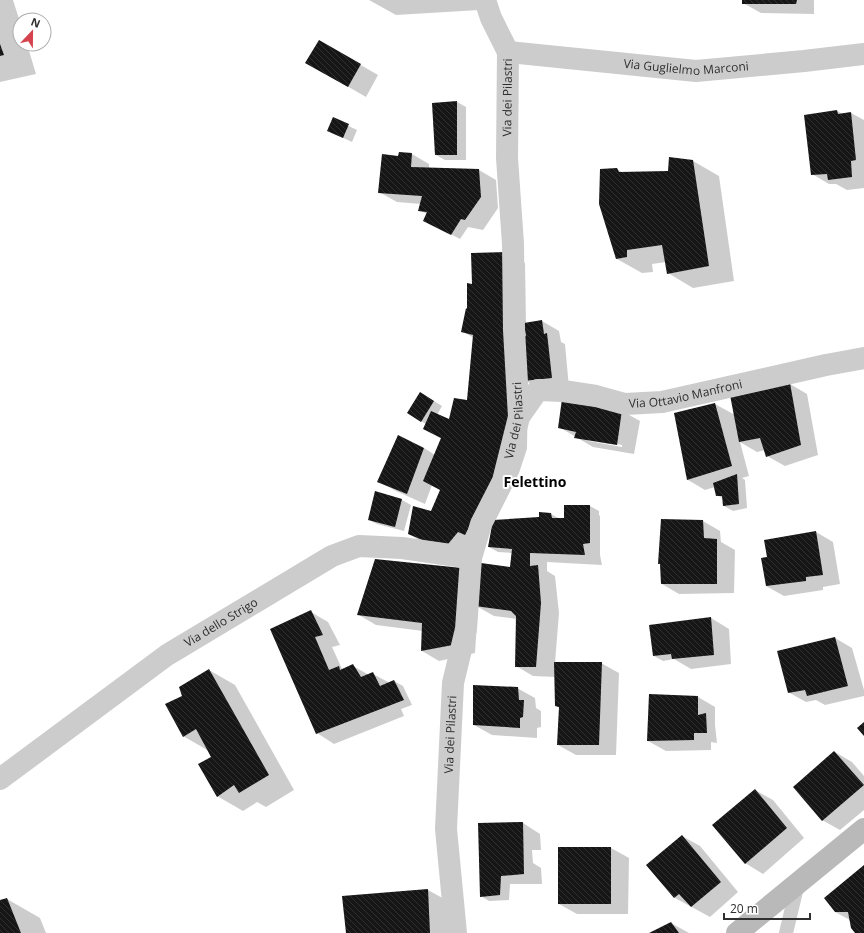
<svg xmlns="http://www.w3.org/2000/svg" width="864" height="933" viewBox="0 0 864 933" font-family="'Open Sans',sans-serif">
	<style>
		.shadow { fill: #0003; fill-rule: evenodd }
		.building { fill: url(#building-back-hatch) }
		.lines { fill: none; stroke-linecap: round; stroke-linejoin: round }
		.lane { stroke: #ccc; stroke-width: 14 }
		.street { stroke: #ccc; stroke-width: 22 }
		.secondary { stroke: #b9b9b9; stroke-width: 22 }
		.labels { text-anchor: middle; stroke-width: 4; stroke-linejoin: round; paint-order: stroke }
		.street-label { font-size: 12px; fill: #2f2f2f; stroke: #fff }
		.quarter-label { font-size: 14px; font-weight: bold; fill: #000; stroke: #fff }
	</style>
	<defs>
		<pattern id="building-back-hatch" width="6" height="6" patternUnits="userSpaceOnUse"><rect width="6" height="6" fill="#161616"/><path d="M-1 5l2 2M0 0l6 6M5-1l2 2" fill="none" stroke="#303030"/></pattern>
	</defs>
	<rect width="100%" height="100%" fill="#fff"/>
	<g class="shadow">
		<path d="M0 0H13L20 22V44H27L36 74 0 82Z"/>
		<path d="M369 0H478L479 10 396 15Z"/>
		<path d="M744 0H814V14L761 13 743 3Z"/>
		<path d="M319 41 378 75 366 97 307 63Z"/>
		<path d="M457 102 466 107V160H445L436 155Z"/>
		<path d="M837 111 843 114 851 113 864 120V188L847 190 836 184H829L812 174Z"/>
		<path d="M334 119 357 130 352 142 337 135Z"/>
		<path d="M412 154 429 164V168L479 170 496 180 498 208 483 230 468 227 460 239 433 225 427 214 419 210 421 204 397 202 379 192 399 158Z"/>
		<path d="M693 161 719 176 734 281 693 288 668 273 666 262 652 264 653 272 642 273 617 259V169L623 173 669 172Z"/>
		<path d="M507 253 525 263 526 324 542 321 559 331 561 342 565 344 569 388 542 390 528 382 527 449 519 473 495 521 539 518 540 513 551 514 560 519H565L590 506 599 511V515L600 516V555L602 565 547 562V571L555 576 559 613 555 663H601L619 673 616 755H576L558 745 560 708 556 706V677L533 676 516 666 517 619 494 616 478 607 475 653 439 661 422 651 423 631 376 625 359 615 462 569 510 568 512 553 498 552 489 547 492 527 483 545 462 559 426 544 409 534 431 512 442 490 432 485 425 504 396 491 378 481 424 448 435 455 442 439 424 429 426 424 421 421V393L442 406 437 415 450 420 468 401 474 338 462 331 468 310 473 286Z"/>
		<path d="M790 384 807 394 818 455 785 466 767 456 765 450 757 452 740 442 749 476 742 478 745 480 747 508 733 511 724 506V499L717 495 715 487 705 490 688 480 675 414 715 404 735 415Z"/>
		<path d="M622 411 640 421 634 454 593 447 559 427ZM585 439 622 445V447L589 441Z"/>
		<path d="M376 492 402 500 411 505 404 531 377 524 369 520Z"/>
		<path d="M703 521 720 531 721 542 735 550 734 593 679 594 662 584 661 565 659 563Z"/>
		<path d="M816 532 833 542 840 584 823 587V590L784 596 766 586 768 558Z"/>
		<path d="M311 612 328 622 340 645 332 647 342 669 353 666 369 675 373 674 390 683 394 681 403 686 412 705 401 709 404 716 334 744 317 733Z"/>
		<path d="M711 618 729 629 731 664 691 669 674 659 663 661 654 656Z"/>
		<path d="M835 638 852 648 864 690V696L825 705 816 700 806 702 788 692Z"/>
		<path d="M209 670 235 685 294 790 266 807 257 802 243 811 217 796 213 757 209 751 183 736 184 696Z"/>
		<path d="M517 688 535 698 536 708 541 711V727L537 728V738L492 735 474 725Z"/>
		<path d="M698 697 715 707V725L717 743 711 742V750L666 751 648 741Z"/>
		<path d="M835 752 852 762 864 776V810L840 830 822 820Z"/>
		<path d="M755 790 773 800 804 838 763 874 745 863Z"/>
		<path d="M523 823 540 834 541 850H532L533 863 541 868 542 884H510L509 900 489 901 481 896Z"/>
		<path d="M682 836 700 846 738 892 710 917 675 898 647 865Z"/>
		<path d="M559 848H611L629 858 628 914H577L559 904Z"/>
		<path d="M864 866V933H857L850 920 835 912Z"/>
		<path d="M428 890 446 900 447 933H347Z"/>
		<path d="M7 899 40 918 46 933H0V901Z"/>
		<path d="M671 923 689 933H651Z"/>
	</g>
	<g class="building">
		<path d="M742 0H797L796 4H742Z"/>
		<path d="M319 40 361 64 348 87 305 63Z"/>
		<path d="M0 44 4 55 0 56Z"/>
		<path d="M457 101V155H435L432 103Z"/>
		<path d="M837 110 838 114 851 112 856 160 851 161 852 177 828 180 827 174 811 175 804 115Z"/>
		<path d="M333 117 349 124 343 138 327 131Z"/>
		<path d="M399 152 412 153 411 167 479 169 481 197 465 220 461 219 451 235 423 221 427 212 418 211 422 196 378 193 382 154 398 156Z"/>
		<path d="M669 157 693 160 709 266 667 274 662 245 627 250V257L616 259 599 204 600 169 617 168 619 172 668 171Z"/>
		<path d="M507 252 510 439 501 464 465 535 458 532 444 549 408 534 413 506 431 511 440 490 423 481 441 438 423 429 431 411 449 419 454 398 467 400 473 335 461 332 466 308 467 309V283L472 284 471 253Z"/>
		<path d="M542 320 544 334 547 333 552 378 523 381 518 338 526 336 524 323Z"/>
		<path d="M790 383 801 445 766 457 760 438 739 442 730 395Z"/>
		<path d="M420 392 434 401 421 422 407 413Z"/>
		<path d="M562 399 622 410 617 445 574 438 576 432 558 428Z"/>
		<path d="M715 403 732 466 687 480 674 413Z"/>
		<path d="M398 435 424 448 407 494 377 482Z"/>
		<path d="M737 474 739 504 723 506 722 496H716L713 483Z"/>
		<path d="M375 491 402 499 395 527 368 520Z"/>
		<path d="M564 505H590V543L583 544 585 555 530 553V566L538 565 541 603 536 667H515L516 616 511 611 475 606 481 563 510 567 512 549 488 547 493 520 539 517V512L551 513 552 518H564Z"/>
		<path d="M661 519 703 520 704 538 717 539V584H661L660 564H658Z"/>
		<path d="M816 531 823 575 806 577V581L766 586 761 558 767 557 764 540Z"/>
		<path d="M375 559 462 568 458 644 421 651 422 623 357 615Z"/>
		<path d="M311 610 323 635 315 637 329 670 339 666 340 670 353 664 361 677 373 672 380 686 394 680 404 700 316 734 270 629Z"/>
		<path d="M711 617 714 655 672 659 671 654 653 656 649 625Z"/>
		<path d="M835 637 848 686 807 696 805 690 788 693 777 651Z"/>
		<path d="M554 662H602L599 745H557L559 707 555 706Z"/>
		<path d="M209 669 269 775 239 793 234 785 217 797 198 764 211 757 196 729 183 737 165 704 182 696 179 687Z"/>
		<path d="M473 685 518 687 519 700H524L523 717 520 718V728L473 725Z"/>
		<path d="M649 694 698 696V715L706 713 707 733H694V740L647 741Z"/>
		<path d="M864 722V736L857 728Z"/>
		<path d="M834 751 864 785 822 821 793 787Z"/>
		<path d="M755 789 787 828 745 864 712 825Z"/>
		<path d="M523 822 524 874 501 876 500 895 480 897 478 823Z"/>
		<path d="M682 835 721 882 691 907 679 894 674 898 646 865Z"/>
		<rect x="558" y="847" width="53" height="57"/>
		<path d="M864 865V933H855L851 928 848 912H835L824 898Z"/>
		<path d="M428 889 430 933H346L342 896Z"/>
		<path d="M7 898 21 933H0V900Z"/>
		<path d="M671 922 679 933H649Z"/>
	</g>
	<g class="lines">
		<path class="lane" d="M786 933 798 883"/>
		<g class="street">
			<path id="s1" d="M508 52 696 71 804 61 864 54"/>
			<path id="s2" d="M519 417 538 390 563 391 596 396 625 404 662 402 826 365 864 358"/>
			<path id="s3" d="M0 779 167 655 332 556 359 546 402 548 471 558"/>
			<path id="s4" d="M456 933 446 829 453 683 466 629 471 558 481 524 503 481 519 417 514 330 513 244 507 158 508 52 491 18 485 0"/>
		</g>
		<path class="secondary" d="M737 933 864 829"/>
	</g>
	<g class="labels">
		<g class="street-label">
			<text dy="4" stroke="none"><textPath href="#s1" startOffset="179">Via Guglielmo Marconi</textPath></text>
			<text dy="4" stroke="none"><textPath href="#s4" startOffset="847">Via dei Pilastri</textPath></text>
			<text dy="4" stroke="none"><textPath href="#s2" startOffset="183">Via Ottavio Manfroni</textPath></text>
			<text dy="4" stroke="none"><textPath href="#s4" startOffset="523">Via dei Pilastri</textPath></text>
			<text dy="4" stroke="none"><textPath href="#s3" startOffset="271">Via dello Strigo</textPath></text>
			<text dy="4" stroke="none"><textPath href="#s4" startOffset="199">Via dei Pilastri</textPath></text>
		</g>
		<g class="quarter-label">
			<text x="535" y="487">Felettino</text>
		</g>
	</g>
	<g transform="translate(32 32) rotate(22)"><circle r="19" fill="#ffffff" stroke="#acacac"/>
	<path d="M0-3L7 15L0 10L-7 15Z" fill="#d4434e"/>
	<text y="-6" font-size="11" font-weight="bold" text-anchor="middle" fill="#2f2f2f">N</text>
	</g>
	<path d="M724 913v6h86v-6" fill="none" stroke="#2f2f2f" stroke-width="2"/>
	<text x="730" y="913" font-size="12" fill="#2f2f2f" stroke="#ffffff" stroke-width="3" paint-order="stroke">20 m</text>
</svg>
